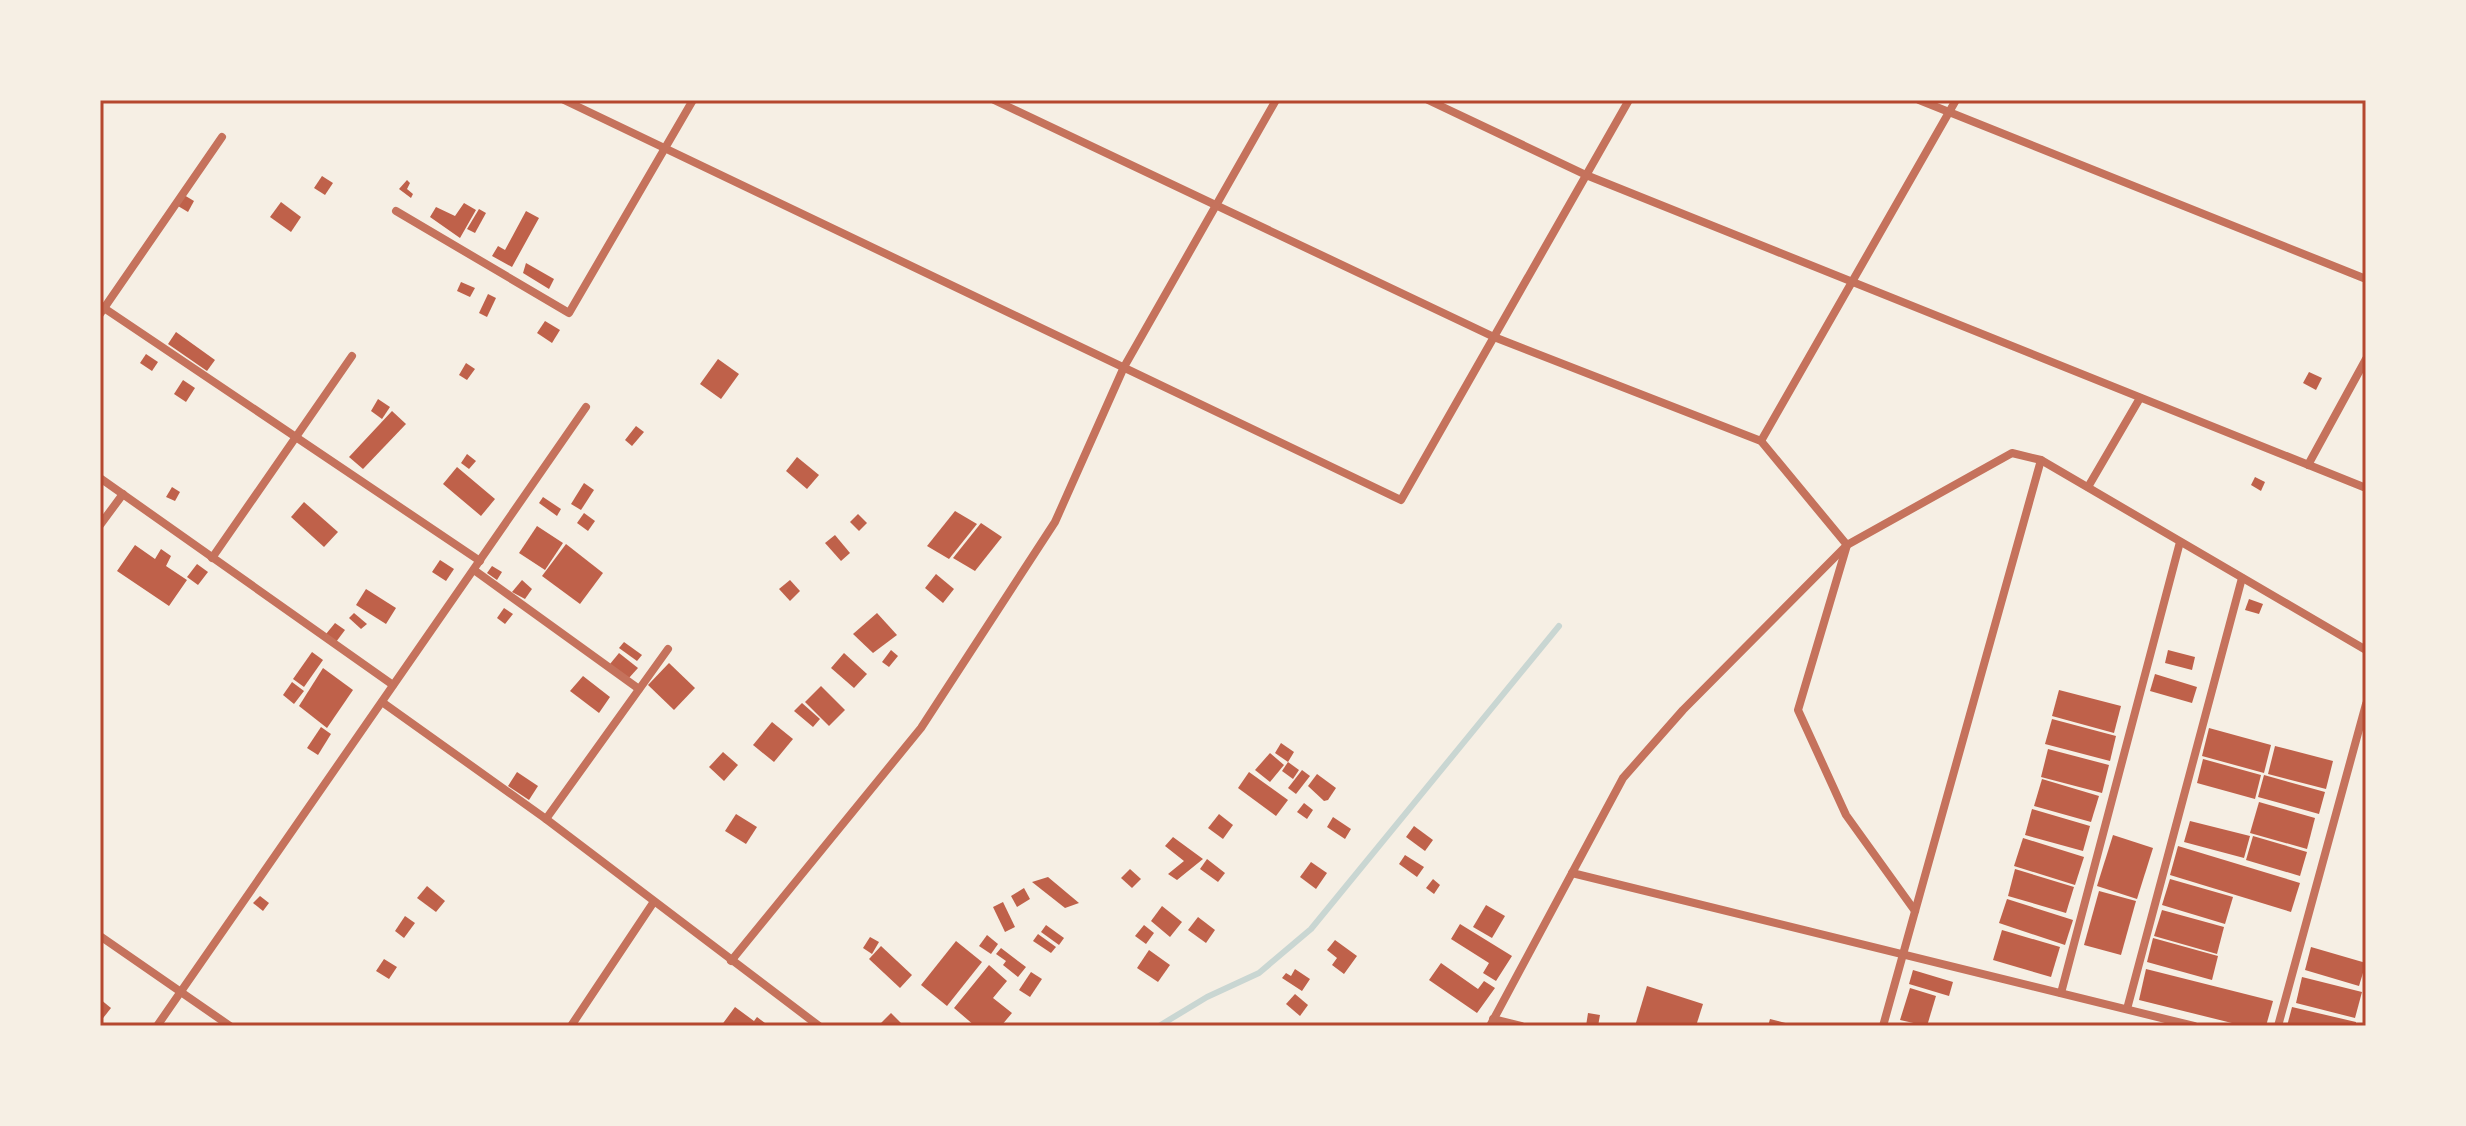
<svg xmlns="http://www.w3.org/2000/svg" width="2466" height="1126" viewBox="0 0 2466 1126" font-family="'Exo 2',sans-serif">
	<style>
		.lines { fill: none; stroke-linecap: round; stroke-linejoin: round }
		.stream { stroke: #c9d6d2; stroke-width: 6 }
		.building { fill: #bf614a }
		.minor { stroke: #c5725c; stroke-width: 8 }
		.neatline { fill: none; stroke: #b5482f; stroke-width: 3 }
	</style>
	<rect width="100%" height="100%" fill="#f6efe4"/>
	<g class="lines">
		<path class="stream" d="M1159 1026 1207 997 1259 973 1311 929 1559 626"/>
	</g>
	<g class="building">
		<path d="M322 176 333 183 325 195 314 188Z"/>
		<path d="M407 180 410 183 407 189 413 194 411 198 399 189Z"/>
		<path d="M184 195 194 201 188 212 178 206Z"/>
		<path d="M281 202 301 217 291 232 270 217Z"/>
		<path d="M464 203 476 210 460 238 430 217 436 207 455 216Z"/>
		<path d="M479 209 486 213 475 233 467 229Z"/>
		<path d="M526 211 539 218 512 267 492 256 498 246 505 250Z"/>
		<path d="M526 263 554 279 549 289 523 273Z"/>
		<path d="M461 282 475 288 470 297 457 291Z"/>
		<path d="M488 294 496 298 487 317 479 313Z"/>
		<path d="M545 321 560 330 552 343 537 333Z"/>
		<path d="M176 332 215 360 207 371 168 344Z"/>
		<path d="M146 354 158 362 152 371 140 363Z"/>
		<path d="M718 359 739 374 721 399 700 384Z"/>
		<path d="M466 363 475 369 467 380 459 375Z"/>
		<path d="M2309 372 2322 378 2316 390 2303 383Z"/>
		<path d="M183 380 195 388 186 402 174 394Z"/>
		<path d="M378 399 390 407 382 419 371 411Z"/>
		<path d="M392 411 406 424 363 469 349 457Z"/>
		<path d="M636 426 644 432 632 446 625 440Z"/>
		<path d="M467 454 476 461 469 469 461 463Z"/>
		<path d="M797 457 819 475 807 489 786 471Z"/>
		<path d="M457 467 495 499 481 516 443 484Z"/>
		<path d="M2255 477 2265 482 2261 491 2251 485Z"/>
		<path d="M584 483 594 490 581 510 571 504Z"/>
		<path d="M172 487 180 492 175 501 166 497Z"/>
		<path d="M543 497 561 509 557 516 539 503Z"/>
		<path d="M304 502 338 532 324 547 291 517Z"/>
		<path d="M955 511 977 524 949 559 927 546Z"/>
		<path d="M584 513 595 521 588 531 577 523Z"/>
		<path d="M858 514 867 523 859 531 850 522Z"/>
		<path d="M981 523 1002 537 975 571 953 558Z"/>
		<path d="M537 526 563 543 545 570 519 553Z"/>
		<path d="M835 535 850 553 841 561 825 543Z"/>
		<path d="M566 544 603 573 580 604 542 576Z"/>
		<path d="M135 545 155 559 161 549 171 556 166 566 187 580 169 606 117 571Z"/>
		<path d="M440 560 454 569 446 581 432 572Z"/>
		<path d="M197 564 208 572 198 585 187 577Z"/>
		<path d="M492 566 502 572 497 580 487 573Z"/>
		<path d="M936 574 954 589 943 603 925 588Z"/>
		<path d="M522 580 532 589 525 599 512 592Z"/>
		<path d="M790 580 800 591 790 601 779 589Z"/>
		<path d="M366 589 396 608 386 624 356 605Z"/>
		<path d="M2249 599 2263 604 2259 614 2245 610Z"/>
		<path d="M504 608 513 614 505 624 497 618Z"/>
		<path d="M354 613 367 624 361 629 349 618Z"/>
		<path d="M877 613 897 635 873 653 853 634Z"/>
		<path d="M335 623 345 630 336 642 326 634Z"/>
		<path d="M624 642 642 655 637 661 619 648Z"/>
		<path d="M891 650 898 656 889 667 882 662Z"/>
		<path d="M2168 650 2195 657 2192 670 2165 663Z"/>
		<path d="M312 652 323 660 304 687 293 679Z"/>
		<path d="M619 653 638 668 628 679 610 664Z"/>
		<path d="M844 653 867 674 854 688 831 668Z"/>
		<path d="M669 663 695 688 674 710 648 685Z"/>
		<path d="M323 668 353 690 327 728 299 706Z"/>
		<path d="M2155 674 2197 687 2192 703 2150 691Z"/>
		<path d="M583 676 610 697 599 713 570 691Z"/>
		<path d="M292 682 304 691 294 704 283 695Z"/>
		<path d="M821 686 845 710 829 726 805 702Z"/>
		<path d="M2059 690 2121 706 2114 733 2052 716Z"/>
		<path d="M802 703 820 719 813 727 794 711Z"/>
		<path d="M2052 719 2116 736 2110 761 2045 744Z"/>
		<path d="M772 722 793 739 774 762 753 745Z"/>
		<path d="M321 727 331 734 318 755 307 748Z"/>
		<path d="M2209 728 2271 745 2264 773 2202 756Z"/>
		<path d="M1281 743 1294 752 1288 762 1275 753Z"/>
		<path d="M2275 746 2333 761 2326 789 2268 774Z"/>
		<path d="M2048 749 2109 765 2102 793 2041 777Z"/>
		<path d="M723 752 738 765 724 781 709 767Z"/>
		<path d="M1270 753 1284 765 1270 782 1255 770Z"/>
		<path d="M2203 759 2261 775 2255 799 2197 783Z"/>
		<path d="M1288 762 1299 770 1293 779 1282 771Z"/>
		<path d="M1302 770 1310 776 1296 794 1288 788Z"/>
		<path d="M517 772 538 786 529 800 508 786Z"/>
		<path d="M1249 772 1288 800 1276 816 1238 788Z"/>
		<path d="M1317 774 1336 788 1328 800 1324 801 1308 786Z"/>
		<path d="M2264 775 2325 792 2319 814 2258 797Z"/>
		<path d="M2042 779 2099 796 2091 822 2034 806Z"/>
		<path d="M2259 802 2315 818 2307 849 2250 833Z"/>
		<path d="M1304 803 1313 810 1307 819 1297 812Z"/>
		<path d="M2032 809 2090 826 2083 851 2025 835Z"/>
		<path d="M736 814 757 827 746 844 725 831Z"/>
		<path d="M1219 814 1233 825 1223 839 1208 828Z"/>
		<path d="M1333 817 1351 829 1345 839 1327 827Z"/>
		<path d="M2190 821 2250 836 2244 858 2184 842Z"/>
		<path d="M1414 826 1433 840 1425 851 1406 837Z"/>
		<path d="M2113 835 2153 848 2137 899 2097 886Z"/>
		<path d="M2253 836 2307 852 2300 876 2246 860Z"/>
		<path d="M1173 837 1203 859 1177 880 1168 874 1184 861 1165 846Z"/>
		<path d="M2023 838 2084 857 2075 885 2014 866Z"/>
		<path d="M2178 846 2300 883 2291 912 2170 875Z"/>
		<path d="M1405 855 1424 867 1417 877 1399 864Z"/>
		<path d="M1207 859 1225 873 1218 882 1200 869Z"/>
		<path d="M1311 862 1327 873 1316 889 1300 877Z"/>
		<path d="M1130 869 1141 879 1132 888 1121 878Z"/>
		<path d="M2015 869 2074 887 2066 913 2008 896Z"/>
		<path d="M1048 877 1079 903 1065 908 1032 882Z"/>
		<path d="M1433 879 1440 885 1434 894 1426 888Z"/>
		<path d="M2170 879 2233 897 2225 924 2162 905Z"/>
		<path d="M427 886 445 901 436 912 417 898Z"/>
		<path d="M1024 888 1030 899 1017 907 1011 896Z"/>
		<path d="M2099 891 2136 901 2121 955 2084 945Z"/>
		<path d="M260 896 269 903 263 911 253 903Z"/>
		<path d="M2007 899 2073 920 2065 945 1999 923Z"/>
		<path d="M1003 902 1015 927 1005 932 993 907Z"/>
		<path d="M1486 905 1505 916 1492 938 1473 927Z"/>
		<path d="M1162 906 1182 922 1170 937 1151 921Z"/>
		<path d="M2162 910 2224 927 2217 954 2154 936Z"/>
		<path d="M405 916 415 923 404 938 395 931Z"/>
		<path d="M1198 917 1215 930 1206 943 1188 930Z"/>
		<path d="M1460 924 1512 956 1496 981 1483 973 1489 963 1451 939Z"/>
		<path d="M1046 925 1064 938 1059 945 1041 932Z"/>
		<path d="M1144 925 1154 933 1146 944 1135 936Z"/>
		<path d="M2002 930 2060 947 2051 977 1993 960Z"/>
		<path d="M1038 934 1056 947 1051 953 1033 941Z"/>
		<path d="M987 935 998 944 991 954 979 946Z"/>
		<path d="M870 937 879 942 872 954 863 948Z"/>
		<path d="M2153 938 2218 956 2212 980 2147 962Z"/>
		<path d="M1335 940 1357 956 1344 974 1332 965 1337 958 1327 950Z"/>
		<path d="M956 941 982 962 947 1006 921 985Z"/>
		<path d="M881 946 912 975 900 988 869 959Z"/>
		<path d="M2311 947 2366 963 2359 986 2305 970Z"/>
		<path d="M1001 948 1026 967 1018 977 1003 965 1006 961 996 954Z"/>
		<path d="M1149 950 1170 965 1158 982 1137 968Z"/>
		<path d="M384 959 397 967 389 979 376 971Z"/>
		<path d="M1441 963 1478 989 1484 981 1495 988 1477 1013 1429 980Z"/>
		<path d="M989 965 1007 981 993 998 1012 1013 1001 1026H975L954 1008Z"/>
		<path d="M1295 969 1310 979 1302 991 1282 978 1286 973 1291 976Z"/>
		<path d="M2146 969 2273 1001 2266 1026H2244L2139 1000Z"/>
		<path d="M1913 970 1953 982 1949 996 1909 984Z"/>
		<path d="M1031 972 1042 979 1030 997 1019 990Z"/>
		<path d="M2302 977 2362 992 2355 1018 2296 1003Z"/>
		<path d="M1647 986 1703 1004 1696 1026H1635Z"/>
		<path d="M1910 988 1936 996 1927 1026 1900 1020Z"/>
		<path d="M1295 994 1308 1005 1300 1016 1286 1004Z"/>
		<path d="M100 999 111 1008 100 1022Z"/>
		<path d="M735 1007 754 1021 757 1017 769 1026H721Z"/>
		<path d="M2292 1007 2356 1022V1026H2287Z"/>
		<path d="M891 1013 904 1026H878Z"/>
		<path d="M1588 1013 1600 1015 1598 1026H1586Z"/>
		<path d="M1770 1019 1793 1025V1026H1768Z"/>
	</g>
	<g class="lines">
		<g class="minor">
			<path d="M564 100 1401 500 1629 100"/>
			<path d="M994 100 1494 337 1761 441 1847 545 1798 710 1846 815 1915 911"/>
			<path d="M1428 100 1586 175 2366 488"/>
			<path d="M1919 100 2366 279"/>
			<path d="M396 211 569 313 693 100"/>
			<path d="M104 308 480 561"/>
			<path d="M100 314 222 137"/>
			<path d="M1761 441 1956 100"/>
			<path d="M2308 465 2366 359"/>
			<path d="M100 478 393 685"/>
			<path d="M2088 487 2140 398"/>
			<path d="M100 525 123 494"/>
			<path d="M212 558 352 356"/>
			<path d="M474 570 639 689"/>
			<path d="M382 702 546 819 819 1026"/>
			<path d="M546 819 668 649"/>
			<path d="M1572 873 2194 1026"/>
			<path d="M100 936 230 1026"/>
			<path d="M731 961 921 728 1055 522 1124 367 1276 100"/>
			<path d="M2061 993 2180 542"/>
			<path d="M2127 1009 2242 578"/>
			<path d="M1493 1019 1521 1026"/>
			<path d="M157 1026 586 407"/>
			<path d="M571 1026 653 903"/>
			<path d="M1490 1026 1623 778 1683 710 1847 545 2012 453 2041 460 2366 650"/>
			<path d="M1883 1026 2041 460"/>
			<path d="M2278 1026 2366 704"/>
		</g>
	</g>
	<rect width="2466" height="1126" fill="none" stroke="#f6efe4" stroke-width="204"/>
	<rect x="102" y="102" width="2262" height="922" class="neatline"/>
</svg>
